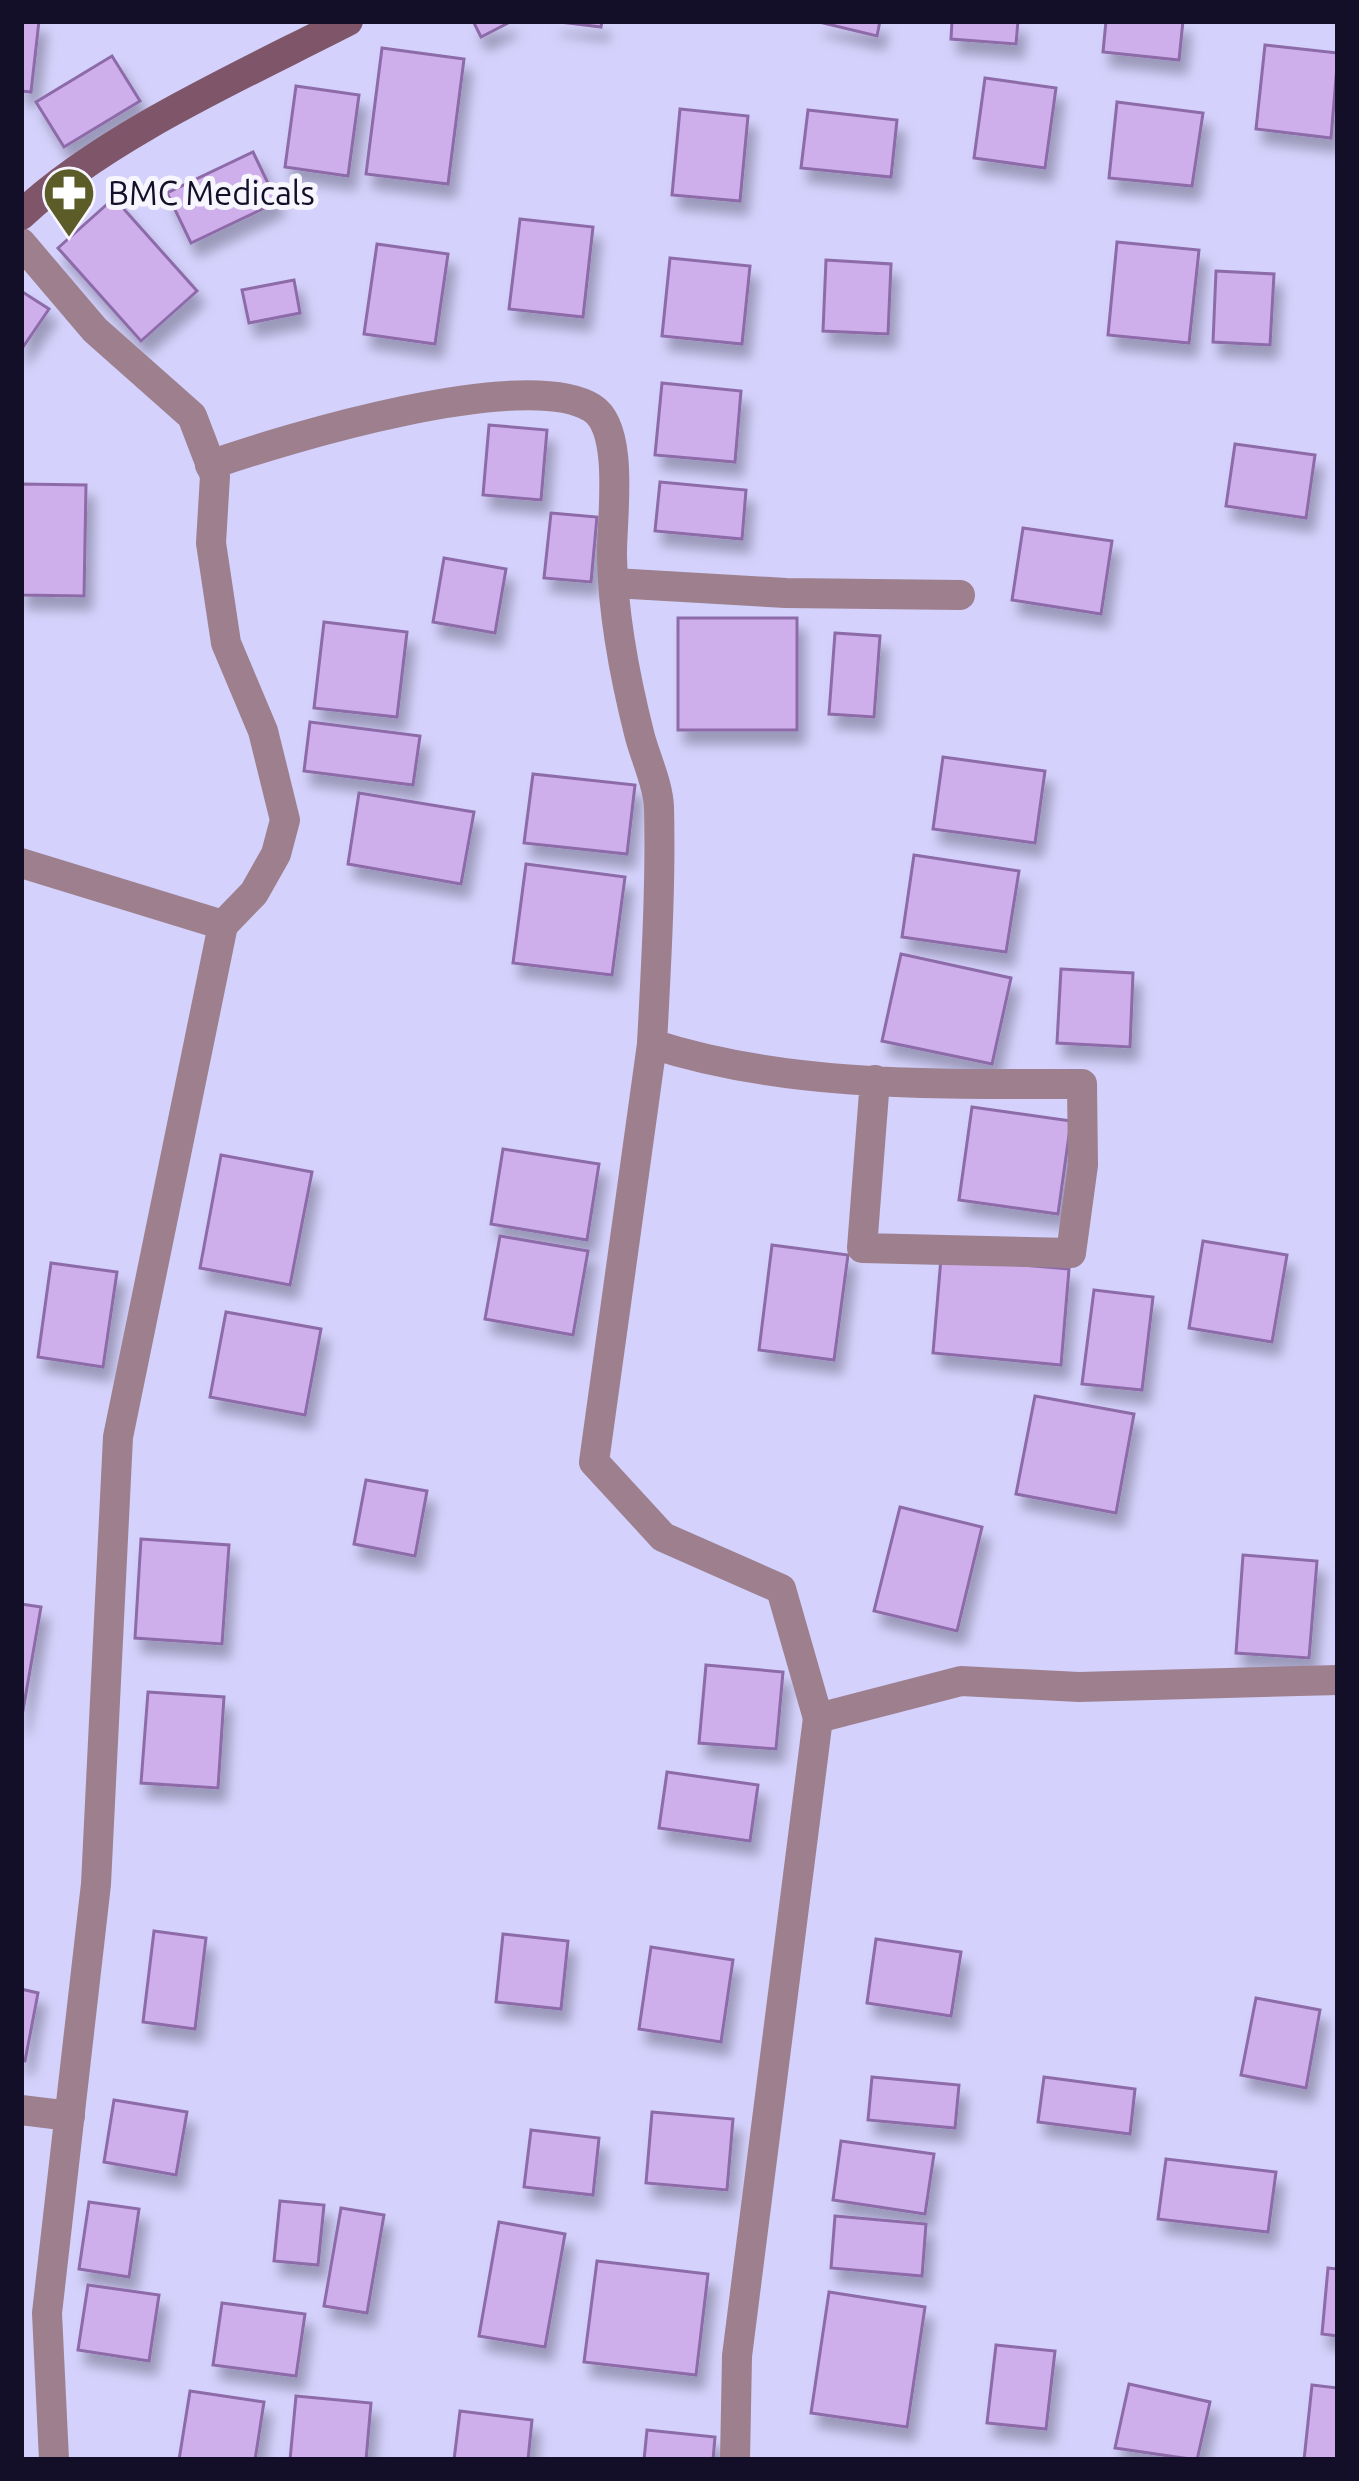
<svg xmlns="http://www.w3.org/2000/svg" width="1359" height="2481" viewBox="0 0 1359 2481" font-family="Ubuntu,sans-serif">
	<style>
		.building { fill: #cfaeec; stroke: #8d6ba8; stroke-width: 3; filter: url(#shadow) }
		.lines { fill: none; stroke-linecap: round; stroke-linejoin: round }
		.street { stroke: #9d7f8d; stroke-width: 30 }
		.secondary { stroke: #7f5569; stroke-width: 30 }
		.labels { text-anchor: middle; stroke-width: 10; stroke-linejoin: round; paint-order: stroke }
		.poi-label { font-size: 33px; fill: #130f28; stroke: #f7f6fe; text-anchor: start }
	</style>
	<defs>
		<filter id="shadow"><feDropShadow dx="7" dy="13" stdDeviation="6" flood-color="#0004"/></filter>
	</defs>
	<rect width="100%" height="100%" fill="#d4d1fc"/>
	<g class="building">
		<path d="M21 21H39L31 92 21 91Z"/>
		<path d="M473 21H512L481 37Z"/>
		<path d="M552 21H602L601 27Z"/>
		<path d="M815 21H880L877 36Z"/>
		<path d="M952 21H1018L1016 44 951 39Z"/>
		<path d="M1106 21H1183L1179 60 1103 52Z"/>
		<path d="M1265 45 1338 53 1331 138 1256 129Z"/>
		<path d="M382 48 464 59 448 184 366 174Z"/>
		<path d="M112 56 140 101 64 147 36 102Z"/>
		<path d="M985 78 1056 88 1045 168 974 158Z"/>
		<path d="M296 86 359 95 348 176 285 167Z"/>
		<path d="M1117 102 1203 113 1192 186 1109 178Z"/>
		<path d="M680 109 748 116 740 201 672 195Z"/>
		<path d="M808 110 897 120 891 177 801 168Z"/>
		<path d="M253 152 277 202 191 243 167 193Z"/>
		<path d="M114 198 197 291 141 341 58 248Z"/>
		<path d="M520 219 593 227 583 317 509 309Z"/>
		<path d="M1117 242 1199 250 1189 343 1108 335Z"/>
		<path d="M377 244 448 254 435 344 364 334Z"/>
		<path d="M670 258 750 266 742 344 662 336Z"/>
		<path d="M826 260 891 264 888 334 823 331Z"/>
		<path d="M1216 271 1274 274 1270 345 1213 342Z"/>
		<path d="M294 280 300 313 249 323 242 290Z"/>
		<path d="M21 291 49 309 21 350Z"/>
		<path d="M662 383 741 391 735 462 655 455Z"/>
		<path d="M489 425 547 430 541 500 483 495Z"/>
		<path d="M1235 444 1315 455 1306 518 1226 506Z"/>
		<path d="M660 482 746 490 742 539 655 531Z"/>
		<path d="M21 484 86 485 84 596 21 595Z"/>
		<path d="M551 513 597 517 591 582 544 578Z"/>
		<path d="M1023 528 1112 541 1101 614 1012 600Z"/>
		<path d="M444 558 506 569 495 633 433 622Z"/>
		<rect x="678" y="618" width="119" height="112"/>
		<path d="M324 622 407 632 397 717 314 708Z"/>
		<path d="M835 633 880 636 874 717 829 714Z"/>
		<path d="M310 722 420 736 413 785 304 771Z"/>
		<path d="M943 757 1045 771 1035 843 933 829Z"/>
		<path d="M533 774 635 785 627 854 524 843Z"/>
		<path d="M359 793 474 812 461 884 348 864Z"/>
		<path d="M914 855 1019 871 1006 952 902 937Z"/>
		<path d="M526 864 625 877 612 975 513 963Z"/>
		<path d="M901 954 1011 978 992 1064 882 1041Z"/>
		<path d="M1061 969 1133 973 1130 1047 1057 1043Z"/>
		<path d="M972 1107 1071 1121 1058 1214 959 1200Z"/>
		<path d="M503 1149 599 1164 587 1240 491 1224Z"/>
		<path d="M221 1155 312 1172 290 1285 200 1268Z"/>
		<path d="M500 1236 588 1251 573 1335 485 1319Z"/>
		<path d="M1203 1241 1287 1255 1272 1342 1189 1328Z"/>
		<path d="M772 1245 848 1255 834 1360 759 1350Z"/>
		<path d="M941 1258 1069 1269 1061 1365 933 1353Z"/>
		<path d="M51 1263 117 1272 103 1367 38 1357Z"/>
		<path d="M1094 1290 1153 1297 1142 1390 1082 1384Z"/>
		<path d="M226 1312 321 1329 305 1415 210 1397Z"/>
		<path d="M1035 1396 1134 1414 1116 1513 1016 1494Z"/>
		<path d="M366 1480 427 1491 415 1556 354 1544Z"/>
		<path d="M900 1507 982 1527 957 1631 874 1611Z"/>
		<path d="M141 1539 229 1545 222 1644 135 1638Z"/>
		<path d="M1243 1555 1317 1561 1309 1658 1236 1653Z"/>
		<path d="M21 1604 41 1607 21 1722Z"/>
		<path d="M706 1665 783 1672 776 1749 699 1743Z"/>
		<path d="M148 1692 224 1697 218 1788 141 1783Z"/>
		<path d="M667 1772 758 1785 750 1841 659 1828Z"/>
		<path d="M154 1931 206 1938 195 2029 143 2022Z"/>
		<path d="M503 1934 568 1941 561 2009 496 2002Z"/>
		<path d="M876 1939 961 1952 951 2016 867 2003Z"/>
		<path d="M651 1947 733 1960 721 2042 639 2029Z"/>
		<path d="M21 1989 38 1993 25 2061 21 2060Z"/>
		<path d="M1256 1998 1320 2010 1306 2088 1241 2075Z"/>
		<path d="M872 2077 959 2085 955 2128 868 2120Z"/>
		<path d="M1044 2077 1135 2089 1130 2134 1038 2122Z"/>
		<path d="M114 2100 187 2112 176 2175 104 2162Z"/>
		<path d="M652 2112 733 2119 727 2190 646 2183Z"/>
		<path d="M531 2130 599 2138 593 2195 524 2187Z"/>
		<path d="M841 2141 934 2154 925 2214 833 2200Z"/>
		<path d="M1166 2159 1276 2172 1268 2232 1158 2219Z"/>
		<path d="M280 2201 324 2205 318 2265 274 2261Z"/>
		<path d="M89 2202 139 2209 129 2277 79 2269Z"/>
		<path d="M341 2208 384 2215 367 2313 324 2306Z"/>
		<path d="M835 2216 926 2224 922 2276 831 2268Z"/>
		<path d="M499 2222 565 2234 545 2347 479 2336Z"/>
		<path d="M597 2261 708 2274 696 2375 584 2362Z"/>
		<path d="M1328 2268 1338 2269V2336L1322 2334Z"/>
		<path d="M88 2285 159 2295 149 2361 78 2350Z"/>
		<path d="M829 2292 925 2307 907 2427 811 2413Z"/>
		<path d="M222 2303 305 2314 296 2376 213 2365Z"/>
		<path d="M996 2345 1055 2351 1046 2429 987 2423Z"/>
		<path d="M1129 2384 1210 2402 1197 2460 1115 2448Z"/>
		<path d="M1312 2385 1338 2388V2460H1304Z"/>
		<path d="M190 2391 264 2402 255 2460H179Z"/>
		<path d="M296 2396 371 2403 366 2460H290Z"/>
		<path d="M460 2411 532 2420 528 2460H454Z"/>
		<path d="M647 2430 715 2437 713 2460H644Z"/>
	</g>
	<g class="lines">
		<g class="street">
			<path d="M21 243 95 330 192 416 215 476 211 543 226 643 263 731 285 820 276 854 254 893 223 925"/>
			<path d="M210 465C284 439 525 366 592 408 626 429 611 523 612 557 613 618 625 678 640 737 646 759 658 784 659 807 661 885 656 966 652 1044 788 1088 940 1084 1082 1084L1083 1165 1071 1253 862 1248 875 1080"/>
			<path d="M614 583 786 593 960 595"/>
			<path d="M21 863 223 925 118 1437 96 1884 47 2313 54 2460"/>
			<path d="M652 1044 594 1462 663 1537 781 1589 818 1718"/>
			<path d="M21 2110 70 2116"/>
			<path d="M735 2460 737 2356 818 1718 961 1681 1079 1687 1338 1680"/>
		</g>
		<path class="secondary" d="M21 215C105 136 245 74 348 21"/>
	</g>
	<defs>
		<g id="pharmacy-pin" transform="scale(2.7)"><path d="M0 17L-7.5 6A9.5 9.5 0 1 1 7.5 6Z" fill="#5c5c29" stroke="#f7f6fe"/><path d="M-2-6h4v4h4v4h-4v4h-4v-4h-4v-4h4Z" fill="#fff"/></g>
	</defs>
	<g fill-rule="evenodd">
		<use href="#pharmacy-pin" x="69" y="193"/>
	</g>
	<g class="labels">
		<g class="poi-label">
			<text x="108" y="205">BMC Medicals</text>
		</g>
	</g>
	<rect width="1359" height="2481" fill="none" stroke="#130f28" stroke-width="48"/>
</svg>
